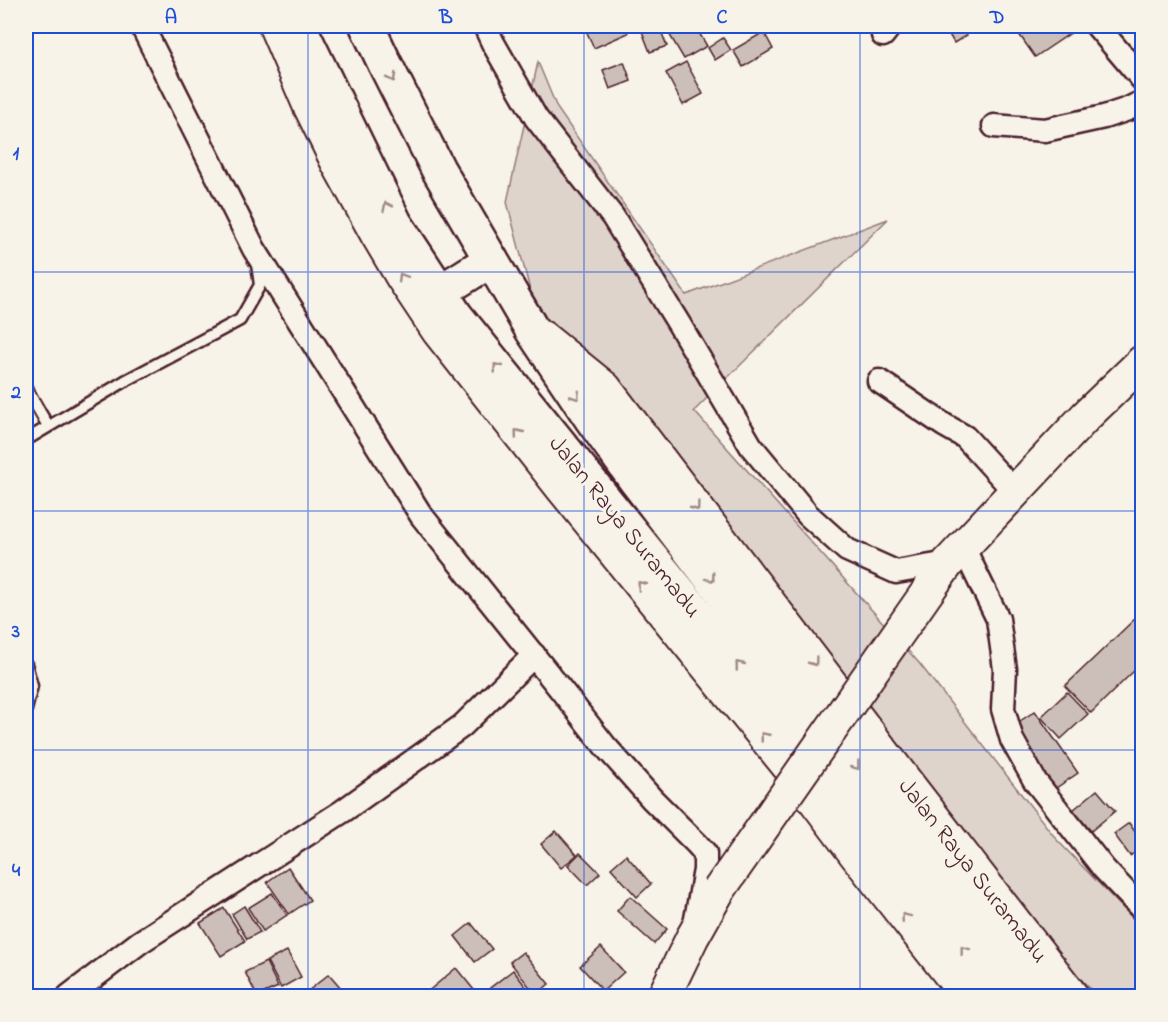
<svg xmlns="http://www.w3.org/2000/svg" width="1168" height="1022" viewBox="0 0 1168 1022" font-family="'Indie Flower',sans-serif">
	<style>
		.green { fill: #ded4cc; stroke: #947a7c; stroke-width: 1.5 }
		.building { fill: #ccbfb9; stroke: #4a1f2b; stroke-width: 1.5 }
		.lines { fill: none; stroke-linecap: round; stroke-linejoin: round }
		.service-casing { stroke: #4a1f2b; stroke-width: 15 }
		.minor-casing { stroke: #4a1f2b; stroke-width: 27 }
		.secondary-casing { stroke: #4a1f2b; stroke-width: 36 }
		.trunk-casing { stroke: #4a1f2b; stroke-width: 38 }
		.service { stroke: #f7f3e8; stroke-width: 10 }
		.minor { stroke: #f7f3e8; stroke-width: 22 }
		.secondary { stroke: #f7f3e8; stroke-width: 32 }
		.trunk { stroke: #f7f3e8; stroke-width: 33 }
		.secondary-bridge-casing { stroke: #4a1f2b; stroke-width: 36; stroke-linecap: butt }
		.secondary-bridge { stroke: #f7f3e8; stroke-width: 32 }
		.oneway { stroke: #a0898a }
		.grid { fill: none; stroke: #1d4ed8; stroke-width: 1.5; stroke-opacity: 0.55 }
		.labels { text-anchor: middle; stroke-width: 6; stroke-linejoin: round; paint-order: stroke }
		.street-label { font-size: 24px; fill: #4a1f2b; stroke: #f7f3e8 }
		.neatline { fill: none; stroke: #1d4ed8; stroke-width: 2 }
		.grid-label { font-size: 20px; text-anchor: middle; font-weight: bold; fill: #1d4ed8 }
	</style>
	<rect width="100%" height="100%" fill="#f7f3e8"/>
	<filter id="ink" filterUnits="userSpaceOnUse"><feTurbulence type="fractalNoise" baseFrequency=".0167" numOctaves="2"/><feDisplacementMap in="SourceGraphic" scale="12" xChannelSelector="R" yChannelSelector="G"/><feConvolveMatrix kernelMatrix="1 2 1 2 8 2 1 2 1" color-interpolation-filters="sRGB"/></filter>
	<g filter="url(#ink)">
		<path class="green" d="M538 62 557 108 686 295 888 219 694 411 919 663 1057 840 1142 928V996H1097L1080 978 688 510 572 363 530 290 507 202Z"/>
		<g class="building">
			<path d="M591 26H625L628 33 594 48 585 28Z"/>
			<path d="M640 26H659L667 46 650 52Z"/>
			<path d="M668 26H695L707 46 684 59 665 27Z"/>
			<path d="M944 26H962L967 35 954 43Z"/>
			<path d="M1016 26H1081L1035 57 1014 27Z"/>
			<path d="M764 32 773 49 743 67 733 50Z"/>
			<path d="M723 38 731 50 715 60 708 48Z"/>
			<path d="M624 62 631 81 610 89 603 70Z"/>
			<path d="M686 62 703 94 683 105 666 73Z"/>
			<path d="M1142 612V663L1091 713 1065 686Z"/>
			<path d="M1067 692 1088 714 1061 739 1041 717Z"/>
			<path d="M1035 711 1078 773 1053 790 1010 728Z"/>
			<path d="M1097 790 1115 811 1091 831 1073 810Z"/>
			<path d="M1129 823 1142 842V847L1130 856 1114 834Z"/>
			<path d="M556 831 577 855 561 868 541 844Z"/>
			<path d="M580 853 600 873 587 885 568 865Z"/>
			<path d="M626 855 651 884 637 897 611 868Z"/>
			<path d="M288 867 310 900 289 914 267 882Z"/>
			<path d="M272 893 287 915 263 931 248 908Z"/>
			<path d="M630 896 667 929 654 944 617 911Z"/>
			<path d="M244 906 260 932 247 939 232 914Z"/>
			<path d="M224 908 245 941 221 956 200 923Z"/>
			<path d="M471 923 492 949 475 962 455 936Z"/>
			<path d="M601 947 624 972 603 991 580 966Z"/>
			<path d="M287 951 301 977 281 988 267 961Z"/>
			<path d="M523 952 549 984 536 995 510 962Z"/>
			<path d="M266 962 278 987 257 996 245 972Z"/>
			<path d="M456 968 479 996H429L426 993Z"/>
			<path d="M513 970 533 996H496L490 988Z"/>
			<path d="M329 974 348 996H302Z"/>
		</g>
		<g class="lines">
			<g class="service-casing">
				<g id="service">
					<path d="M26 388 48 426"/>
					<path d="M26 440 125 381 240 320 260 285 257 264"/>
					<path d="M26 664 32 686 26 710"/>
				</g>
			</g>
			<g class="minor-casing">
				<g id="minor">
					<path d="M142 26 254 249 421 515 562 691 605 746 652 799 697 844 705 853V870L696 919"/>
					<path d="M485 26 493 43 536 118 613 217 679 324 751 446 808 515 847 550 896 572 948 563"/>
					<path d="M1097 26 1142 79"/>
					<path d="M883 35 890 26"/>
					<path d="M994 126 1045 130 1104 117 1128 109 1142 102"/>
					<path d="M879 381 944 425 965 437 1015 492"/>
					<path d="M963 547 998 619 1005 669 1003 709 1012 740 1035 781 1104 869 1142 909"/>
					<path d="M69 996 140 942 343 811 462 726 534 655"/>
				</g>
			</g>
			<g class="secondary-casing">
				<g id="secondary">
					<path d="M275 26 309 105 338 164 376 233 402 277 438 331 562 488 801 782 856 855 967 996"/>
					<path d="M542 337 605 388 900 774 1072 996"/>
					<path d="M930 588 948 563 1086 416 1142 362"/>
					<path d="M664 996 692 938 719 890"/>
				</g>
			</g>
			<g class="trunk-casing">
				<g id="trunk">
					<path d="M299 26 395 223 456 316 789 727 1000 996"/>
					<path d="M367 26 385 64 438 169 532 330 591 418 637 482 864 777 1038 996"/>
					<path d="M440 292 491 260"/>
				</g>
			</g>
			<use href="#service" class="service"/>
			<use href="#minor" class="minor"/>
			<use href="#secondary" class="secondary"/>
			<use href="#trunk" class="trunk"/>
			<g class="secondary-bridge-casing">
				<path id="secondary-bridge" d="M719 890 930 588"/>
			</g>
			<use href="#secondary-bridge" class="secondary-bridge"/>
		</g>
		<defs><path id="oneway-chevron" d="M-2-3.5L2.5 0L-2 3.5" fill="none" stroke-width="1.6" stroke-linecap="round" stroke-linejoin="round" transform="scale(1.5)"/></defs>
		<g class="oneway">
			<use href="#oneway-chevron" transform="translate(392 78) rotate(63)"/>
			<use href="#oneway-chevron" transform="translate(387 206) rotate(-116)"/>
			<use href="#oneway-chevron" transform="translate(402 277) rotate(-122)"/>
			<use href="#oneway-chevron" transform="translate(497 367) rotate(-129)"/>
			<use href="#oneway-chevron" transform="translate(576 396) rotate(57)"/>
			<use href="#oneway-chevron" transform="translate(518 433) rotate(-129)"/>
			<use href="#oneway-chevron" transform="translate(696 507) rotate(53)"/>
			<use href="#oneway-chevron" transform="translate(711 578) rotate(52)"/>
			<use href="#oneway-chevron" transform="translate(641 585) rotate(-129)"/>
			<use href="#oneway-chevron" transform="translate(814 662) rotate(53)"/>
			<use href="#oneway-chevron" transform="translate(739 665) rotate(-129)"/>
			<use href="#oneway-chevron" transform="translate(764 736) rotate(-129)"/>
			<use href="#oneway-chevron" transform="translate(856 766) rotate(52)"/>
			<use href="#oneway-chevron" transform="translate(905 917) rotate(-128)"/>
			<use href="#oneway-chevron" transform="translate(964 950) rotate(-128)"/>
		</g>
	</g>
	<path class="grid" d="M308 26V996M584 26V996M860 26V996M26 272H1142M26 511H1142M26 750H1142"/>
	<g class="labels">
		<g class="street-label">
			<text transform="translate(626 526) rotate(51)" y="8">Jalan Raya Suramadu</text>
			<text transform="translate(974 870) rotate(52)" y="8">Jalan Raya Suramadu</text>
		</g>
	</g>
	<rect width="1168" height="1022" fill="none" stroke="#f7f3e8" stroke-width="66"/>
	<rect x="33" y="33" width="1102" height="956" class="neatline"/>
	<g class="grid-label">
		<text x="171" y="23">A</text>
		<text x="446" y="23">B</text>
		<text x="722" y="23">C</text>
		<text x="997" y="23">D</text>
		<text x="16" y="159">1</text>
		<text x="16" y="398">2</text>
		<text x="16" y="637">3</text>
		<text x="16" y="876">4</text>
	</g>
</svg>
